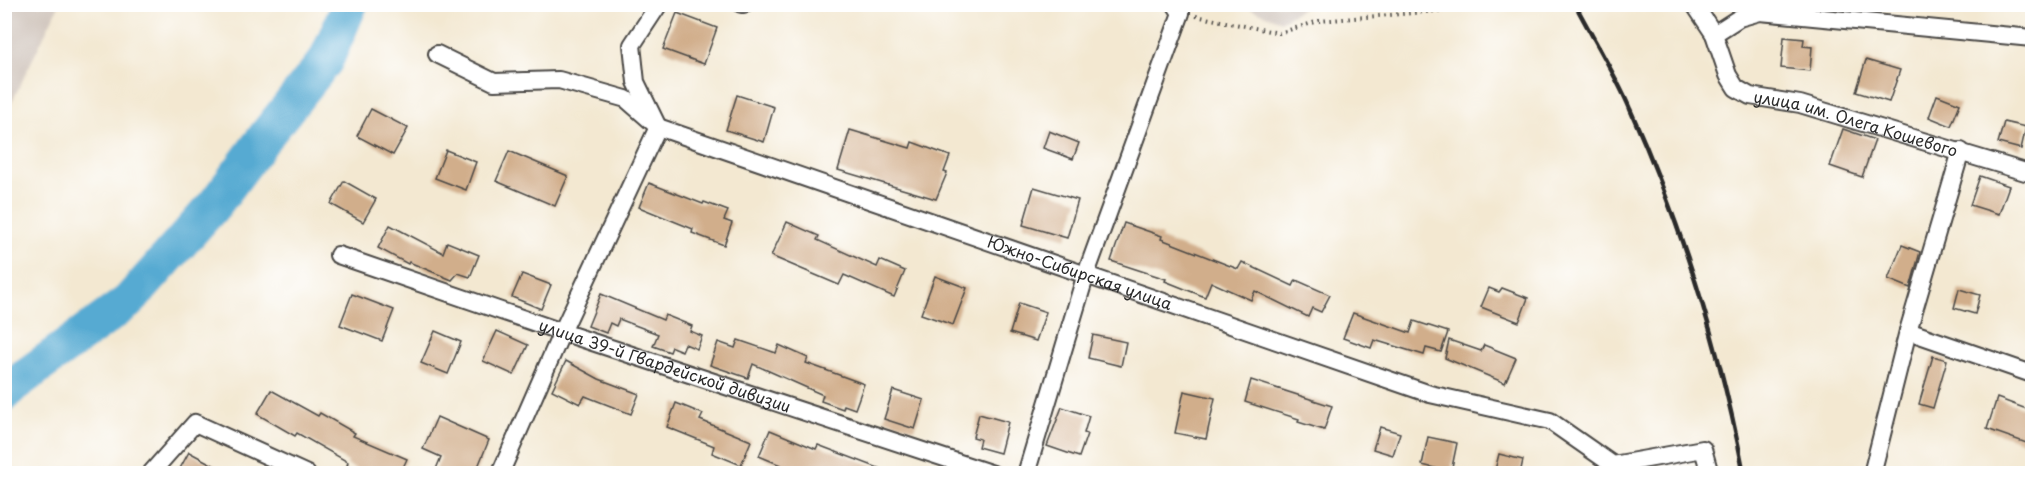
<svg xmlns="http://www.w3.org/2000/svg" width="2037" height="478" viewBox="0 0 2037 478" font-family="'Playpen Sans',sans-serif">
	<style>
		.industrial { fill: #cec2b9 }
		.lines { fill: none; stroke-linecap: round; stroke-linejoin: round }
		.river { stroke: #57aad2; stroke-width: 36 }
		.building { fill: #d1ae8b }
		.street-casing { stroke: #494744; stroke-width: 20 }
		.path { stroke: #494744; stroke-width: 4; stroke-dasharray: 1.5 4.5; stroke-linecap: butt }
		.street { stroke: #fff; stroke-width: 16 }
		.rail { stroke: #2b2b2b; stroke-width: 4.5 }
		.labels { text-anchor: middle; stroke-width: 6; stroke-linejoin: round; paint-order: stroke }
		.street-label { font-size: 16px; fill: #2b2b2b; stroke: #fff }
	</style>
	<rect width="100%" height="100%" fill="#fff"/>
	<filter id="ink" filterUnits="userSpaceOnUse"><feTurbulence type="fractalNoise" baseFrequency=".0167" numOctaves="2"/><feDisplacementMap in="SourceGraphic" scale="12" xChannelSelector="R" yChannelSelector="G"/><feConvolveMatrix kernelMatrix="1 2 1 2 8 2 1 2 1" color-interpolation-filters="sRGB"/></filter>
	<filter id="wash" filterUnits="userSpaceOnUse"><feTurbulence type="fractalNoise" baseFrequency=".008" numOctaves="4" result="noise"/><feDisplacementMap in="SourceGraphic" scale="24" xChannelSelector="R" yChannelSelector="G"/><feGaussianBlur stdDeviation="1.35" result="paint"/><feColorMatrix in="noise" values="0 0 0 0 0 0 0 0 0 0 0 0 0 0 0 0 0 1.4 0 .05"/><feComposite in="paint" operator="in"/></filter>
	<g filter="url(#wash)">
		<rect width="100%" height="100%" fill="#f3e8d1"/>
		<g class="industrial">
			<path d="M5 4 59 5 5 116 4 5Z"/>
			<path d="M1240 5 1308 4V5L1281 21Z"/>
		</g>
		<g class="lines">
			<path class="river" d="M4 394 13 385 129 301 215 204 267 134 326 60 350 4"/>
		</g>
		<g id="blocks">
			<g class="building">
				<path d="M677 13 717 28 704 64 663 49Z"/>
				<path d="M1784 37 1804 39 1803 46 1812 47 1810 71 1781 68Z"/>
				<path d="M1866 60 1900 70 1889 102 1856 92Z"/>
				<path d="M737 95 774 107 764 142 726 130Z"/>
				<path d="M1937 95 1960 104 1951 126 1929 117Z"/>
				<path d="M371 109 408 128 393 155 357 136Z"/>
				<path d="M2004 122 2026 127 2021 149 1998 143Z"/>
				<path d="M1843 129 1875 140 1862 177 1830 166Z"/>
				<path d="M850 130 910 148 912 142 950 156 944 172 947 173 936 199 838 170Z"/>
				<path d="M1049 131 1079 143 1073 159 1043 148Z"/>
				<path d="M446 150 476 162 466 190 435 178Z"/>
				<path d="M509 151 568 176 555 206 496 181Z"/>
				<path d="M1980 176 2009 186 1999 214 1970 205Z"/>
				<path d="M344 181 376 199 363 222 331 204Z"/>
				<path d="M649 183 703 204 704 202 728 211 724 220 732 223 724 245 692 233 693 229 639 207Z"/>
				<path d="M1034 187 1078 200 1067 238 1023 225Z"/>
				<path d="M787 222 819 236 817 240 877 267 880 260 905 271 894 297 844 275 839 285 771 256Z"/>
				<path d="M1124 223 1162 236 1161 239 1238 269 1242 262 1293 286 1296 280 1330 295 1321 312 1312 308 1308 317 1255 291 1251 300 1211 282 1205 297 1165 281 1166 279 1111 261Z"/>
				<path d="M390 225 443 253 447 242 479 255 470 277 458 273 452 280 409 262 408 264 378 248Z"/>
				<path d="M1902 245 1920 252 1910 288 1888 279Z"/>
				<path d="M522 274 551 285 541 309 512 297Z"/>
				<path d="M935 276 967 288 953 325 921 314Z"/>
				<path d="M1489 288 1499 292 1502 288 1528 298 1519 322 1481 307Z"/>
				<path d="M1959 289 1980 295 1975 314 1954 308Z"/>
				<path d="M352 294 394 310 382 341 340 325Z"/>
				<path d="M601 294 663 320 665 315 692 326 690 331 702 336 697 349 685 344 682 351 672 347 670 352 653 346 658 334 619 319 616 326 610 323 606 333 588 326Z"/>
				<path d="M1019 303 1046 312 1036 341 1010 333Z"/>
				<path d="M1353 313 1410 333 1414 321 1448 332 1441 352 1426 348 1424 355 1374 340 1371 348 1343 338Z"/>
				<path d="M435 331 461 342 448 374 421 363Z"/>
				<path d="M497 331 528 345 514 375 483 361Z"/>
				<path d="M1093 335 1126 342 1121 366 1088 358Z"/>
				<path d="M738 340 776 353 779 345 808 358 806 363 864 384 855 409 844 405 843 409 821 401 823 395 753 364 748 378 710 365 718 342 735 348Z"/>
				<path d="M1449 340 1481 351 1484 345 1516 358 1505 383 1445 358Z"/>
				<path d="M1933 356 1947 360 1933 408 1919 404Z"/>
				<path d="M566 361 599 379 639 394 631 414 585 396 580 404 552 390Z"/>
				<path d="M1251 380 1332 406 1324 430 1298 422 1299 419 1245 402Z"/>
				<path d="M271 390 318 416 320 413 355 433 353 436 407 459 400 474H367L347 465 348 462 297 433 295 436 257 414Z"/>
				<path d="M893 390 924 400 915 429 884 419Z"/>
				<path d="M1184 391 1215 398 1206 439 1175 433Z"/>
				<path d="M1997 398 2032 411V445L1987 429Z"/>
				<path d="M676 403 703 414 700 420 751 441 741 465 712 453 714 446 667 427Z"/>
				<path d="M1062 407 1089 416 1084 433 1087 434 1079 457 1047 446Z"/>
				<path d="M979 414 1008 422 1000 453 978 447 980 439 973 437Z"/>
				<path d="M437 417 489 440 475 474H434L441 457 423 449Z"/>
				<path d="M1380 427 1400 433 1393 455 1373 449Z"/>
				<path d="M770 430 816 449 818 445 889 472V474H802L759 456Z"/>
				<path d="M1428 437 1457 443 1451 472 1422 465Z"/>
				<path d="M189 452 230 474H177Z"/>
				<path d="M1499 454 1523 460 1520 474H1494Z"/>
			</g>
		</g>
	</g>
	<g filter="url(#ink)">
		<use href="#blocks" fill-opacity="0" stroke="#494744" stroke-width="1.5"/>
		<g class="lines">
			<g class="street-casing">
				<g id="street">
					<path d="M741 4H744"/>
					<path id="s1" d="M1694 4 1714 34 1728 75 1736 88 1750 96 1800 104 2032 174"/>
					<path d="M1714 34 1739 18 1760 12 2032 38"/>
					<path id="s2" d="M437 54 494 82 559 80 626 99 658 127 1430 394 1550 421 1613 465 1703 449 1710 474"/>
					<path id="s3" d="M338 255 562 332 993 474"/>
					<path d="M1908 331 2032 374"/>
					<path d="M150 474 195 423 307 474"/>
					<path d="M500 474 562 332 658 127 636 82 632 45 659 4"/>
					<path d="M1026 474 1086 274 1181 13 1175 4"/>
					<path d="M1872 474 1908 331 1961 151"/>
				</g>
			</g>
			<path class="path" d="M1196 16 1279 33 1319 21 1460 9 1475 4"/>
			<use href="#street" class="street"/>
			<path class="rail" d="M1575 4C1593 39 1615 73 1630 109 1682 226 1720 348 1744 474"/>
		</g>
	</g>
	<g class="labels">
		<g class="street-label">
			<text dy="6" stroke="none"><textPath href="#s1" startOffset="220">улица им. Олега Кошевого</textPath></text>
			<text dy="6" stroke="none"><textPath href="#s2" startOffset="687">Южно-Сибирская улица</textPath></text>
			<text dy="6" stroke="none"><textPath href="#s3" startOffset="345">улица 39-й Гвардейской дивизии</textPath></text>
		</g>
	</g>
	<rect width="2037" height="478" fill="none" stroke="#fff" stroke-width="24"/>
</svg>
